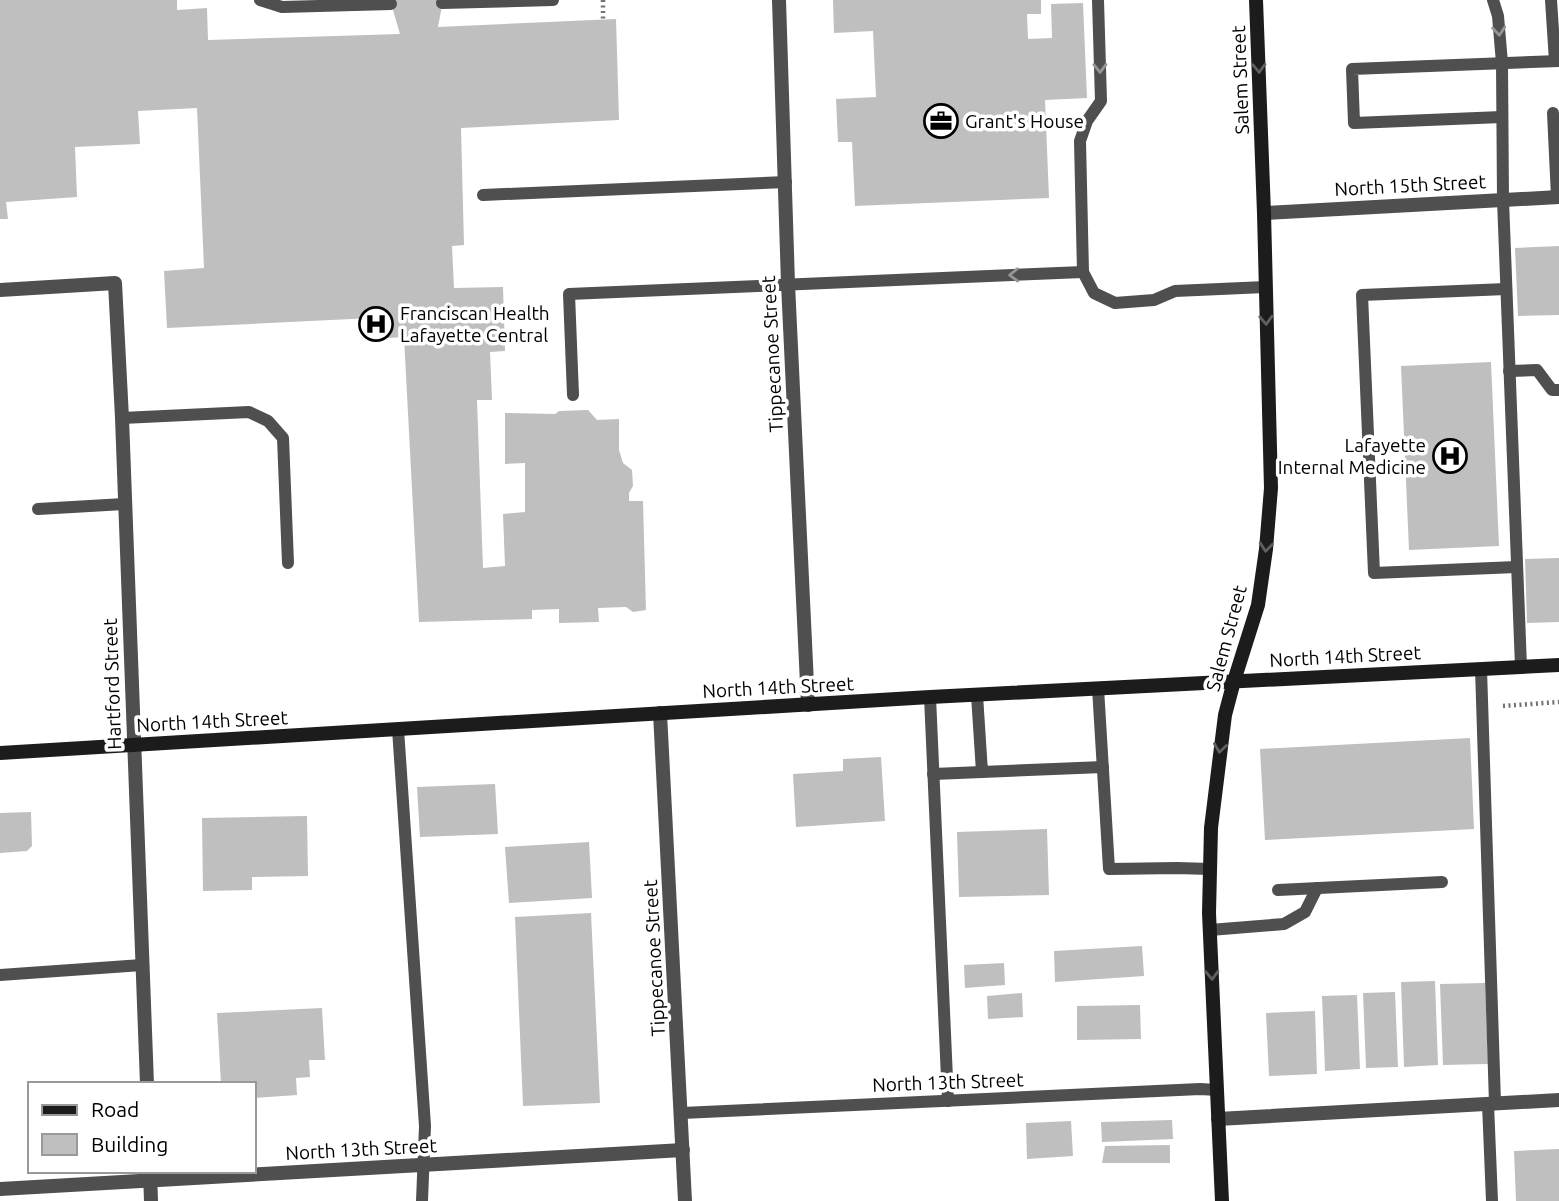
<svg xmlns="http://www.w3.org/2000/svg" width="1559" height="1201" viewBox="0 0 1559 1201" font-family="Ubuntu,sans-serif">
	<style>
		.building { fill: #bfbfbf }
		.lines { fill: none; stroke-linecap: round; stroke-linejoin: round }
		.path { stroke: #717171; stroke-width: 4.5; stroke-dasharray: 2 3.5; stroke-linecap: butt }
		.lane { stroke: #4f4f4f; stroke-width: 12 }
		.street { stroke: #4f4f4f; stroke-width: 14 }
		.secondary { stroke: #1c1c1c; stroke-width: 14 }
		.oneway { stroke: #959595 }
		.oneway2 { stroke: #606060 }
		.labels { text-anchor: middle; stroke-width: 7; stroke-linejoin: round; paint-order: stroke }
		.street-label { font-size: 19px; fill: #000; stroke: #fff }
		.poi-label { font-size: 19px; fill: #000; stroke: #fff; text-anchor: start }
	</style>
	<rect width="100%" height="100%" fill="#fff"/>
	<g class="building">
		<path d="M0 0H177V10L207 8 208 40 400 34 390 0H443L438 27 616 19 619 120 461 128 464 245 452 246 454 288 503 287 505 351 490 352 492 400H477L483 568 505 566 503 514 525 512V463L505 464V413L555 414 559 411 588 410 597 420 619 419V450L623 463 632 470 633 486 629 493V501H643L646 610 633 612 626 607 598 608 599 622 559 623V609L532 610V619L419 622 404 337 373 339 372 318 167 328 164 271 204 268 197 108 138 111 140 144 75 147 77 197 6 202 8 219H0Z"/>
		<path d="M833 0H1041V14H1027L1028 39 1052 38 1051 4 1083 3 1087 98 1045 100 1049 198 855 206 852 142H838L836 99 876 97 873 31 834 33Z"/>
		<path d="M1559 246V315L1518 316 1515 248Z"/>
		<path d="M1491 362 1499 546 1409 550 1401 366Z"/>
		<path d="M1559 558V622L1527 623 1525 559Z"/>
		<path d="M1470 738 1474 829 1265 840 1260 749Z"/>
		<path d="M881 757 885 821 796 827 793 774 843 771V759Z"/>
		<path d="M495 784 498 834 420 837 417 787Z"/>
		<path d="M31 812 32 846 27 851 0 853V813Z"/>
		<path d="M307 816 308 876 252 877V890L203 891 202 818Z"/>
		<path d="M1047 829 1049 895 959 897 957 832Z"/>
		<path d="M589 842 592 898 509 903 505 847Z"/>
		<path d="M591 913 600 1103 523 1106 515 917Z"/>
		<path d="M1142 946 1144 976 1055 982 1054 951Z"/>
		<path d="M1004 963 1005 985 965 988 964 965Z"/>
		<path d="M1435 981 1438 1065 1404 1067 1401 982Z"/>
		<path d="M1485 983 1488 1064 1443 1065 1440 984Z"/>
		<path d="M1395 992 1398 1067 1366 1068 1363 993Z"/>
		<path d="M1022 993 1023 1017 988 1019 987 996Z"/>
		<path d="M1357 995 1360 1069 1325 1071 1322 996Z"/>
		<path d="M1140 1005 1141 1039 1077 1040V1006Z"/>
		<path d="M322 1008 325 1060H309L310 1077 296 1078 297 1095 254 1098V1084H221L217 1013Z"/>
		<path d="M1315 1011 1317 1074 1269 1076 1266 1013Z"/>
		<path d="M1172 1120 1173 1139 1102 1142 1101 1122Z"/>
		<path d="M1071 1121 1073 1156 1027 1159 1026 1123Z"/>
		<path d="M1170 1145V1163H1102L1105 1146Z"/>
		<path d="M1559 1149V1201H1516L1514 1151Z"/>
	</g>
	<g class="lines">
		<g class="path">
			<path d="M603 0V19"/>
			<path d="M1503 706 1559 702"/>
		</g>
		<g class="lane">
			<path d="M260 0 282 7 391 4"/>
			<path d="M1098 0 1101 101 1087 121 1080 141 1083 272 1094 293 1115 303 1154 300 1175 291 1265 287"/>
			<path d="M1493 0 1498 16 1502 63 1503 200 1521 667"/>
			<path d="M1551 0 1555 61"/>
			<path d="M442 3 553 0"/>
			<path d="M1553 113 1557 197"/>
			<path d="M1502 117 1354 123 1352 69 1559 61"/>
			<path d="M483 195 786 182"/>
			<path d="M1506 289 1362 295 1374 573 1516 567"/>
			<path d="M1509 371 1537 370 1552 390H1559"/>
			<path d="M573 395 569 294 1083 272"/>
			<path d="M122 418 249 412 268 421 283 438 288 563"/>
			<path d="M38 509 124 504"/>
			<path d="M1481 669 1495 1103"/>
			<path d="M1098 688 1109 869 1177 868 1210 869"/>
			<path d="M977 695 982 772 1103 767"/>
			<path d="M930 697 948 1101"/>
			<path d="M398 729 425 1126 422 1201"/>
			<path d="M933 774 982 772"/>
			<path d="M1278 890 1442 882"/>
			<path d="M1210 930 1284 924 1305 912 1317 888"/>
			<path d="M0 975 142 965"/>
			<path d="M1488 1104 1492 1201"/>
			<path d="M682 1113 1200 1089 1217 1090"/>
		</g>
		<g class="street">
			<path d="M779 0 788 284 808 705"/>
			<path d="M1264 213 1559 197"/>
			<path d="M0 290 115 283 122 418 147 1084"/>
			<path d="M660 713 685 1201"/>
			<path d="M1218 1119 1559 1100"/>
			<path d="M150 1171 151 1201"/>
			<path d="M0 1189 683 1150"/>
		</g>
		<g class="secondary">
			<path d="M0 753 930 697 1559 665"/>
			<path d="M1222 1201 1209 913 1211 828 1225 715 1234 681 1258 605 1266 549 1271 488 1264 213 1256 0"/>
		</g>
	</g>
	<defs><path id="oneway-chevron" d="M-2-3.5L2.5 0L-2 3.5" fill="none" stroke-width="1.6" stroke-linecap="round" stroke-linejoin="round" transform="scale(1.75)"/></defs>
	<g class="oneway">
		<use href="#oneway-chevron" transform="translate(1499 31) rotate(85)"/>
		<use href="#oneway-chevron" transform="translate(1100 68) rotate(89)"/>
		<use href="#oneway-chevron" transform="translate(1014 275) rotate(178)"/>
	</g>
	<g class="oneway2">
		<use href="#oneway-chevron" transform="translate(1259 68) rotate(88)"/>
		<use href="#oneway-chevron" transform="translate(1266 320) rotate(88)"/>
		<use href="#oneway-chevron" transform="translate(1266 547) rotate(96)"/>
		<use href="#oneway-chevron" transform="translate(1220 748) rotate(98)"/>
		<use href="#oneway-chevron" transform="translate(1212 975) rotate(88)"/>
	</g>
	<defs>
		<g id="office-ring" transform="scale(1.75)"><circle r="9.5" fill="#fff" stroke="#000" stroke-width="1.5"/><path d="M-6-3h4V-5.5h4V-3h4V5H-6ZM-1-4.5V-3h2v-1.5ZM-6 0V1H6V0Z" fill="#000"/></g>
		<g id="hospital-ring" transform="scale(1.75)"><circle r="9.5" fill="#fff" stroke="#000" stroke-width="1.5"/><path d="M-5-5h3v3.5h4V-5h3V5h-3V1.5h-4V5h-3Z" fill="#000"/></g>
	</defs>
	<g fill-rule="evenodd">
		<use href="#office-ring" x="941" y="121"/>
		<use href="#hospital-ring" x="376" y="324"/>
		<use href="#hospital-ring" x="1450" y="456"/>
	</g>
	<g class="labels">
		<g class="street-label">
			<text transform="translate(1240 80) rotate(-92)" y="7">Salem Street</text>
			<text transform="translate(1410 185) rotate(-3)" y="7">North 15th Street</text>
			<text transform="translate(772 354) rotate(-93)" y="7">Tippecanoe Street</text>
			<text transform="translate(1226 638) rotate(-75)" y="7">Salem Street</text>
			<text transform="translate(1345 656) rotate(-3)" y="7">North 14th Street</text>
			<text transform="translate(112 684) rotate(-92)" y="7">Hartford Street</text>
			<text transform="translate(778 687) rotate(-3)" y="7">North 14th Street</text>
			<text transform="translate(212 721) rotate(-3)" y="7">North 14th Street</text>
			<text transform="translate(654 958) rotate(-93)" y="7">Tippecanoe Street</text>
			<text transform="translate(948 1082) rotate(-2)" y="7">North 13th Street</text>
			<text transform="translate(361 1149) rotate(-3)" y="7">North 13th Street</text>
		</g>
		<g class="poi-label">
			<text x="965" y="128">Grant's House</text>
			<text x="400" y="320">Franciscan Health<tspan x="400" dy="22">Lafayette Central</tspan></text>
			<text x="1426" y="452" text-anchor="end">Lafayette<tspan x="1426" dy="22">Internal Medicine</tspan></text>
		</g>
	</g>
	<rect x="28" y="1082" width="228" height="91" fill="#ffffff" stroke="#999999" stroke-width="2"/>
	<rect x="42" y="1105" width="35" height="10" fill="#1c1c1c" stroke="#999999" stroke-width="2"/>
	<text x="91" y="1117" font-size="21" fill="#000000">Road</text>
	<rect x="42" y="1134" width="35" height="21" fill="#bfbfbf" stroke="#999999" stroke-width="2"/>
	<text x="91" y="1152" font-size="21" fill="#000000">Building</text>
</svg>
